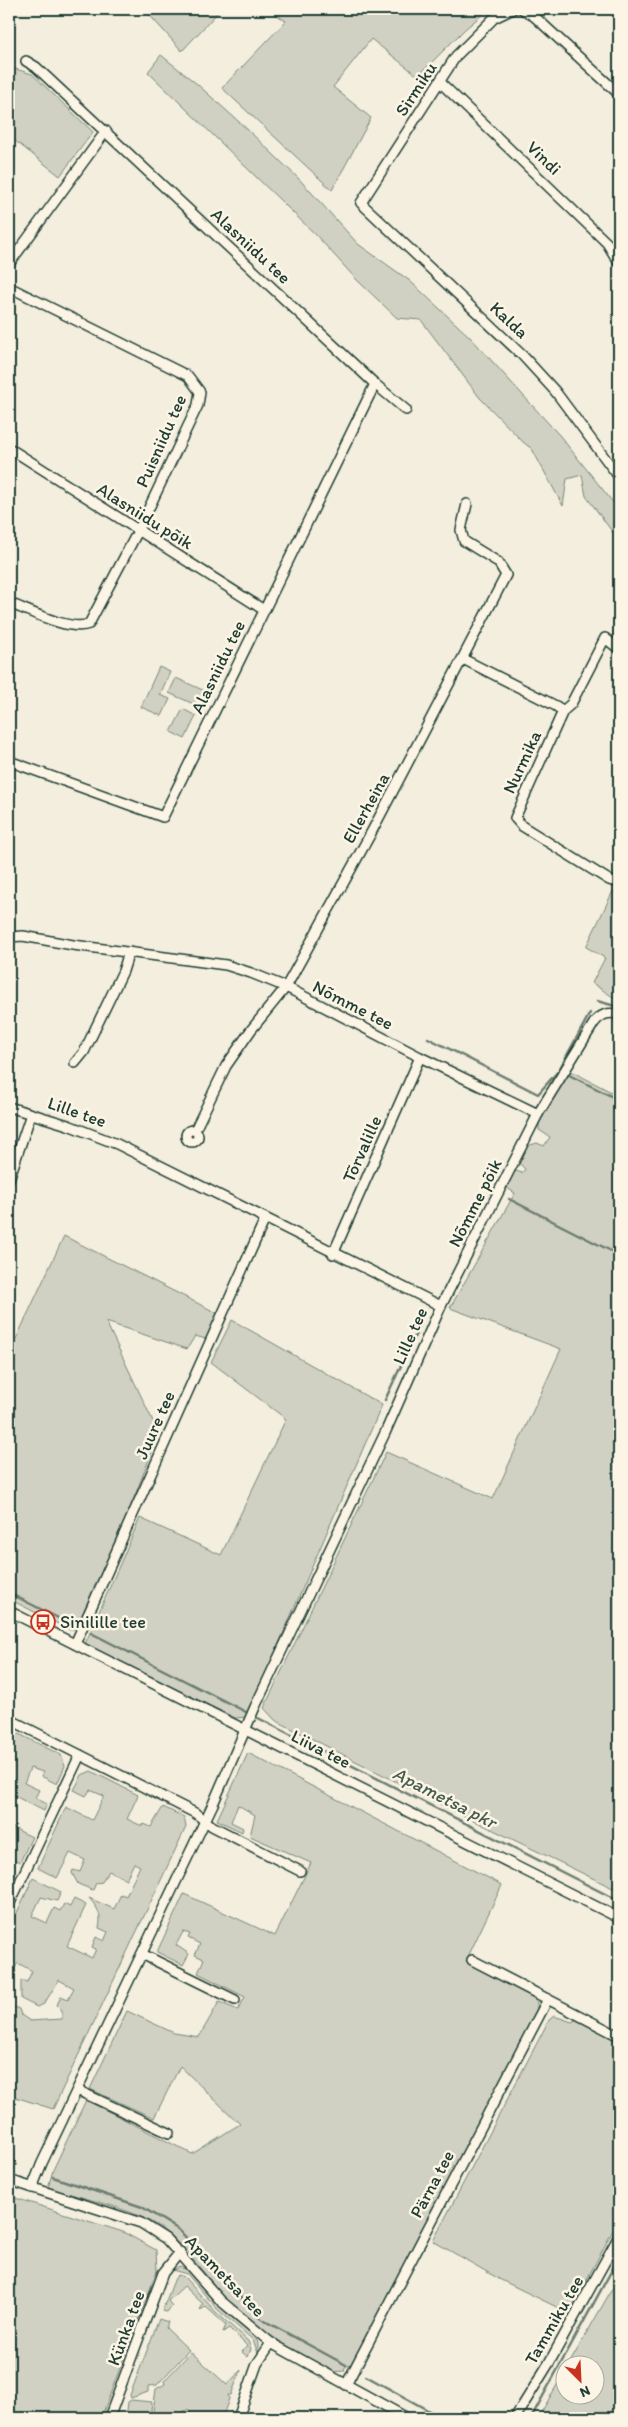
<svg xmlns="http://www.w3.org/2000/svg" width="628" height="2427" viewBox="0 0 628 2427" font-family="Itim,sans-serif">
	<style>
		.green { fill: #d0d1c2; stroke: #78877b }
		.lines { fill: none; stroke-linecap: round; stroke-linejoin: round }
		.stream { stroke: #6c7d72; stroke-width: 2.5 }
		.minor-casing { stroke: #1f3d34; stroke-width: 12 }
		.minor { stroke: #fcf5e5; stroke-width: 9 }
		.labels { text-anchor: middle; stroke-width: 5; stroke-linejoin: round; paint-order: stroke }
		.street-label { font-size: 18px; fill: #1f3d34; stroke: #fcf5e5 }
		.poi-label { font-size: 18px; fill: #1f3d34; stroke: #fcf5e5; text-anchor: start }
		.water-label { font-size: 19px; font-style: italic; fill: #465d53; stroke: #fcf5e5 }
	</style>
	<rect width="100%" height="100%" fill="#f3eede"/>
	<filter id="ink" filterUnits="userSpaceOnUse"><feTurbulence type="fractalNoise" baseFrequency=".02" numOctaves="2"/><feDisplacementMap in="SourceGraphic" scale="10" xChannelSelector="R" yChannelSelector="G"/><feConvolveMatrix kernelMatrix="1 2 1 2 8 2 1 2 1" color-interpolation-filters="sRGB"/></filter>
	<g filter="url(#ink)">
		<g class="green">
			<path d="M144 9H221L182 51Z"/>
			<path d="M268 9H489L465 29 418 76 371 39 333 87 371 118 332 190 222 88 286 21Z"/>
			<path d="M161 55 197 84 248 130 300 180 358 244 410 281 471 338 560 436 619 510V541L586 496 582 475 567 479 563 506 532 449 523 442 480 398 421 320 397 318 356 279 317 236 148 72Z"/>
			<path d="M9 67 32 74 93 132 60 176 9 136Z"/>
			<path d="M159 667 170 672 160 695 170 699 162 716 141 707Z"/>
			<path d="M176 678 205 691 198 706 169 693Z"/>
			<path d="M183 709 196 716 185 739 171 732Z"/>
			<path d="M619 890V1001L592 983 605 958 586 947 613 891Z"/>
			<path d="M571 1071 619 1096V1891L444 1806 275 1720 264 1708 386 1452 493 1499 561 1349 450 1308 515 1193 507 1188 513 1173 516 1171 522 1173 525 1169 518 1162 527 1146 537 1143 544 1146 550 1137 539 1130V1121Z"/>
			<path d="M64 1236 217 1313 206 1339 195 1336 187 1349 106 1322 159 1434 128 1513 76 1628 70 1630 9 1599V1354Z"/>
			<path d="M232 1320 382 1405 247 1717 235 1718 85 1644 140 1518 221 1555 286 1419 211 1362Z"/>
			<path d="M9 1729 61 1755 65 1766 57 1784 41 1776 43 1772 30 1768 24 1783 39 1790 35 1798 47 1804 44 1811 9 1793Z"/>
			<path d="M248 1753 502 1885 466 1961 530 1994 537 2002V2011L353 2363 345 2367 344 2371 332 2372C300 2353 265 2335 237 2310 207 2282 188 2244 153 2223 124 2206 81 2198 48 2188L53 2170 86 2100 192 2154 240 2124 180 2066 154 2118 90 2089 127 2011 174 2033 199 2037 219 2002 238 2010 245 1997 198 1973 204 1959 195 1955 200 1944 188 1938 190 1934 183 1932 176 1945 189 1954 183 1965 157 1952 184 1894 275 1936 311 1863 250 1836 255 1815 238 1805 231 1822 243 1828 242 1832 217 1820Z"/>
			<path d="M91 1771 138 1795 127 1819 142 1826 144 1824 151 1827 163 1807 184 1817 186 1827 53 2109 9 2095V2004L19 2009 21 2015 30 2021 62 2019V2010L57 2005 61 1996 68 1999 74 1988 59 1980 44 2004 37 2007 21 1999V1980L27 1982 32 1971 18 1963 9 1977V1930L33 1878 61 1892 57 1901 41 1897 32 1916 47 1923 54 1908 60 1911 64 1904 70 1907 74 1899 86 1905 67 1946 92 1958 96 1949 92 1947 96 1937 104 1941 108 1932 99 1928C102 1915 98 1908 89 1898L114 1909 121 1894 126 1896 140 1866 134 1863 126 1879 109 1871 102 1882 96 1883 93 1890 78 1884 72 1873 73 1870 80 1872 85 1860 70 1853 57 1878 38 1868 66 1807 92 1820 104 1796 90 1790 86 1796 74 1790 82 1775Z"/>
			<path d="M9 1826 32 1837 20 1862 11 1858 12 1849 9 1847Z"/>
			<path d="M554 2016 572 2022 577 2019 619 2042V2219L569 2313 501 2280 433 2241 549 2020Z"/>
			<path d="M9 2196 123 2232 156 2250 157 2271 101 2418H9Z"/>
			<path d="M180 2267 189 2271 222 2309 255 2337 258 2343V2353L253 2340 217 2309 187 2274 172 2270Z"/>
			<path d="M178 2275 184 2277 216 2312 248 2341 251 2349 248 2357 242 2352 247 2346 229 2328 223 2332 226 2325 206 2307 200 2310 203 2304 184 2286 168 2301 172 2306 167 2312 162 2311 175 2278Z"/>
			<path d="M619 2277V2418H538L565 2371 566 2394H596V2364H569Z"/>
			<path d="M159 2319 168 2322 166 2328 189 2350 157 2385 148 2386V2392L131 2398 130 2395Z"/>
			<path d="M191 2352 227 2385 241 2370 231 2395H228L229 2399 222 2418H194L188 2409 173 2418H152L156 2389 165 2384 164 2381Z"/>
			<path d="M131 2400 152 2402 150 2418H126L128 2402Z"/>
		</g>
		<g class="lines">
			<g class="stream">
				<path d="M597 1001 619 1007"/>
				<path d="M428 1038 538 1094 559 1070 590 1013"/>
				<path d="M569 1075 619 1100"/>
				<path d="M509 1199 619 1255"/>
				<path d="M385 1400 420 1325"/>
				<path d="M9 1593 74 1626"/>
				<path d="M91 1633 246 1712"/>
				<path d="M258 1718 619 1901"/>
				<path d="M9 2163 16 2165"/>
				<path d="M53 2177 142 2207 179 2230 261 2319 346 2365"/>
				<path d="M366 2376 442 2418"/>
				<path d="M531 2418 619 2257"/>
			</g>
			<g class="minor-casing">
				<g id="minor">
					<path d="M513 9 494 18 456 56 361 203 523 356 555 391 619 477"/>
					<path d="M522 9 535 17 619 94"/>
					<path d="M26 61 36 67 375 384 406 410"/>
					<path d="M440 82 607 243 619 263"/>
					<path d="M9 264 106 131"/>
					<path d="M9 287 188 376 200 392 198 405 138 531 89 624C70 632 28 610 9 603"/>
					<path d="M9 448 264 610"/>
					<path d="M463 659 556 706 563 711 515 818 522 826 609 880 619 883"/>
					<path d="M563 711 571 704 605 638 619 649"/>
					<path d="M9 761 163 817 375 384"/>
					<path d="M9 937 23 936 73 945 226 965 251 973 286 987 420 1057 538 1114 594 1023C600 1015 609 1011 619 1015"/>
					<path d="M75 1063 84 1052 123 971 129 952"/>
					<path d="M9 1107 68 1125 117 1144 441 1306"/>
					<circle cx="192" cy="1136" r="6"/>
					<path d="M195 1130 226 1066 251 1030 286 987 371 833 506 575 498 562 464 541 461 530 467 504"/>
					<path d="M9 1179 31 1114"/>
					<path d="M333 1254 420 1057"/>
					<path d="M9 1611 619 1918"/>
					<path d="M75 1644 265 1219"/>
					<path d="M9 1719 195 1813 212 1826 300 1871"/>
					<path d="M9 1905 80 1755"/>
					<path d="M142 1954 235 2000"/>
					<path d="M472 1960 619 2036"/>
					<path d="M77 2090 169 2133"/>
					<path d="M9 2180 141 2223 166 2239 221 2301 271 2343 407 2418"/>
					<path d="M32 2188 42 2163 213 1804 255 1707 385 1433 441 1306 538 1114"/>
					<path d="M346 2385 548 1999"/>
					<path d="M109 2418 163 2273 180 2252"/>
					<path d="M238 2418 257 2364 271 2343"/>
					<path d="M515 2418 549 2363 619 2236"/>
				</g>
			</g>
			<use href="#minor" class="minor"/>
		</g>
	</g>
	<defs>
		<g id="bus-ring" transform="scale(1.25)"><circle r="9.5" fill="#fcf5e5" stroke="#c8321e" stroke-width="1.5"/><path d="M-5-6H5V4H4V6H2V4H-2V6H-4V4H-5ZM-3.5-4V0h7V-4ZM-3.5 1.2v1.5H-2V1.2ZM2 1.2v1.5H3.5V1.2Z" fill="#c8321e"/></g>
	</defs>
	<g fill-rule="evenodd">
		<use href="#bus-ring" x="43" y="1622"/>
	</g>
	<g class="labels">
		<g class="street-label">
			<text transform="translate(416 89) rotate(-57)" y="6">Sirmiku</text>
			<text transform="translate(544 158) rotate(44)" y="6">Vindi</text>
			<text transform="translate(251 246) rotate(43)" y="6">Alasniidu tee</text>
			<text transform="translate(509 320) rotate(43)" y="6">Kalda</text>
			<text transform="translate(161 441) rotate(-66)" y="6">Puisniidu tee</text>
			<text transform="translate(145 516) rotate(32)" y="6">Alasniidu põik</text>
			<text transform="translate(218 667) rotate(-64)" y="6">Alasniidu tee</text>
			<text transform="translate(522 762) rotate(-65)" y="6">Nurmika</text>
			<text transform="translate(366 808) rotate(-61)" y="6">Ellerheina</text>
			<text transform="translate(353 1005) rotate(27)" y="6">Nõmme tee</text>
			<text transform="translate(77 1112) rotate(19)" y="6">Lille tee</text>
			<text transform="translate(362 1149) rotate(-66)" y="6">Tõrvalille</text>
			<text transform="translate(475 1203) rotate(-63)" y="6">Nõmme põik</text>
			<text transform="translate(410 1336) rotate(-66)" y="6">Lille tee</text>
			<text transform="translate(155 1425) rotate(-66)" y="6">Juure tee</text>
			<text transform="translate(321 1749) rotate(27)" y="6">Liiva tee</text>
			<text transform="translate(432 2184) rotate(-62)" y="6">Pärna tee</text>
			<text transform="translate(225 2276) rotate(46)" y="6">Apametsa tee</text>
			<text transform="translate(554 2320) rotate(-60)" y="6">Tammiku tee</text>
			<text transform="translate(126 2328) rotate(-70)" y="6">Künka tee</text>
		</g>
		<g class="poi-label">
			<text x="60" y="1628">Sinilille tee</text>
		</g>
		<g class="water-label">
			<text transform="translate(445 1797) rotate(27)" y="7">Apametsa pkr</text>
		</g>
	</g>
	<rect width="628" height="2427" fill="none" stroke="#fcf5e5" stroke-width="30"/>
	<rect x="15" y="15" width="598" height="2397" fill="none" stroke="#1f3d34" stroke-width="2" filter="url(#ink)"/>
	<g transform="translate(580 2380) rotate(156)"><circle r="24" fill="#fcf5e5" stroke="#a4ab9e"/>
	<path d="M0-4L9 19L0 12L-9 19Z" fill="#c8321e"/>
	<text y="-8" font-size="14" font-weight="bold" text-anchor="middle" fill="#1f3d34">N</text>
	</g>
</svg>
